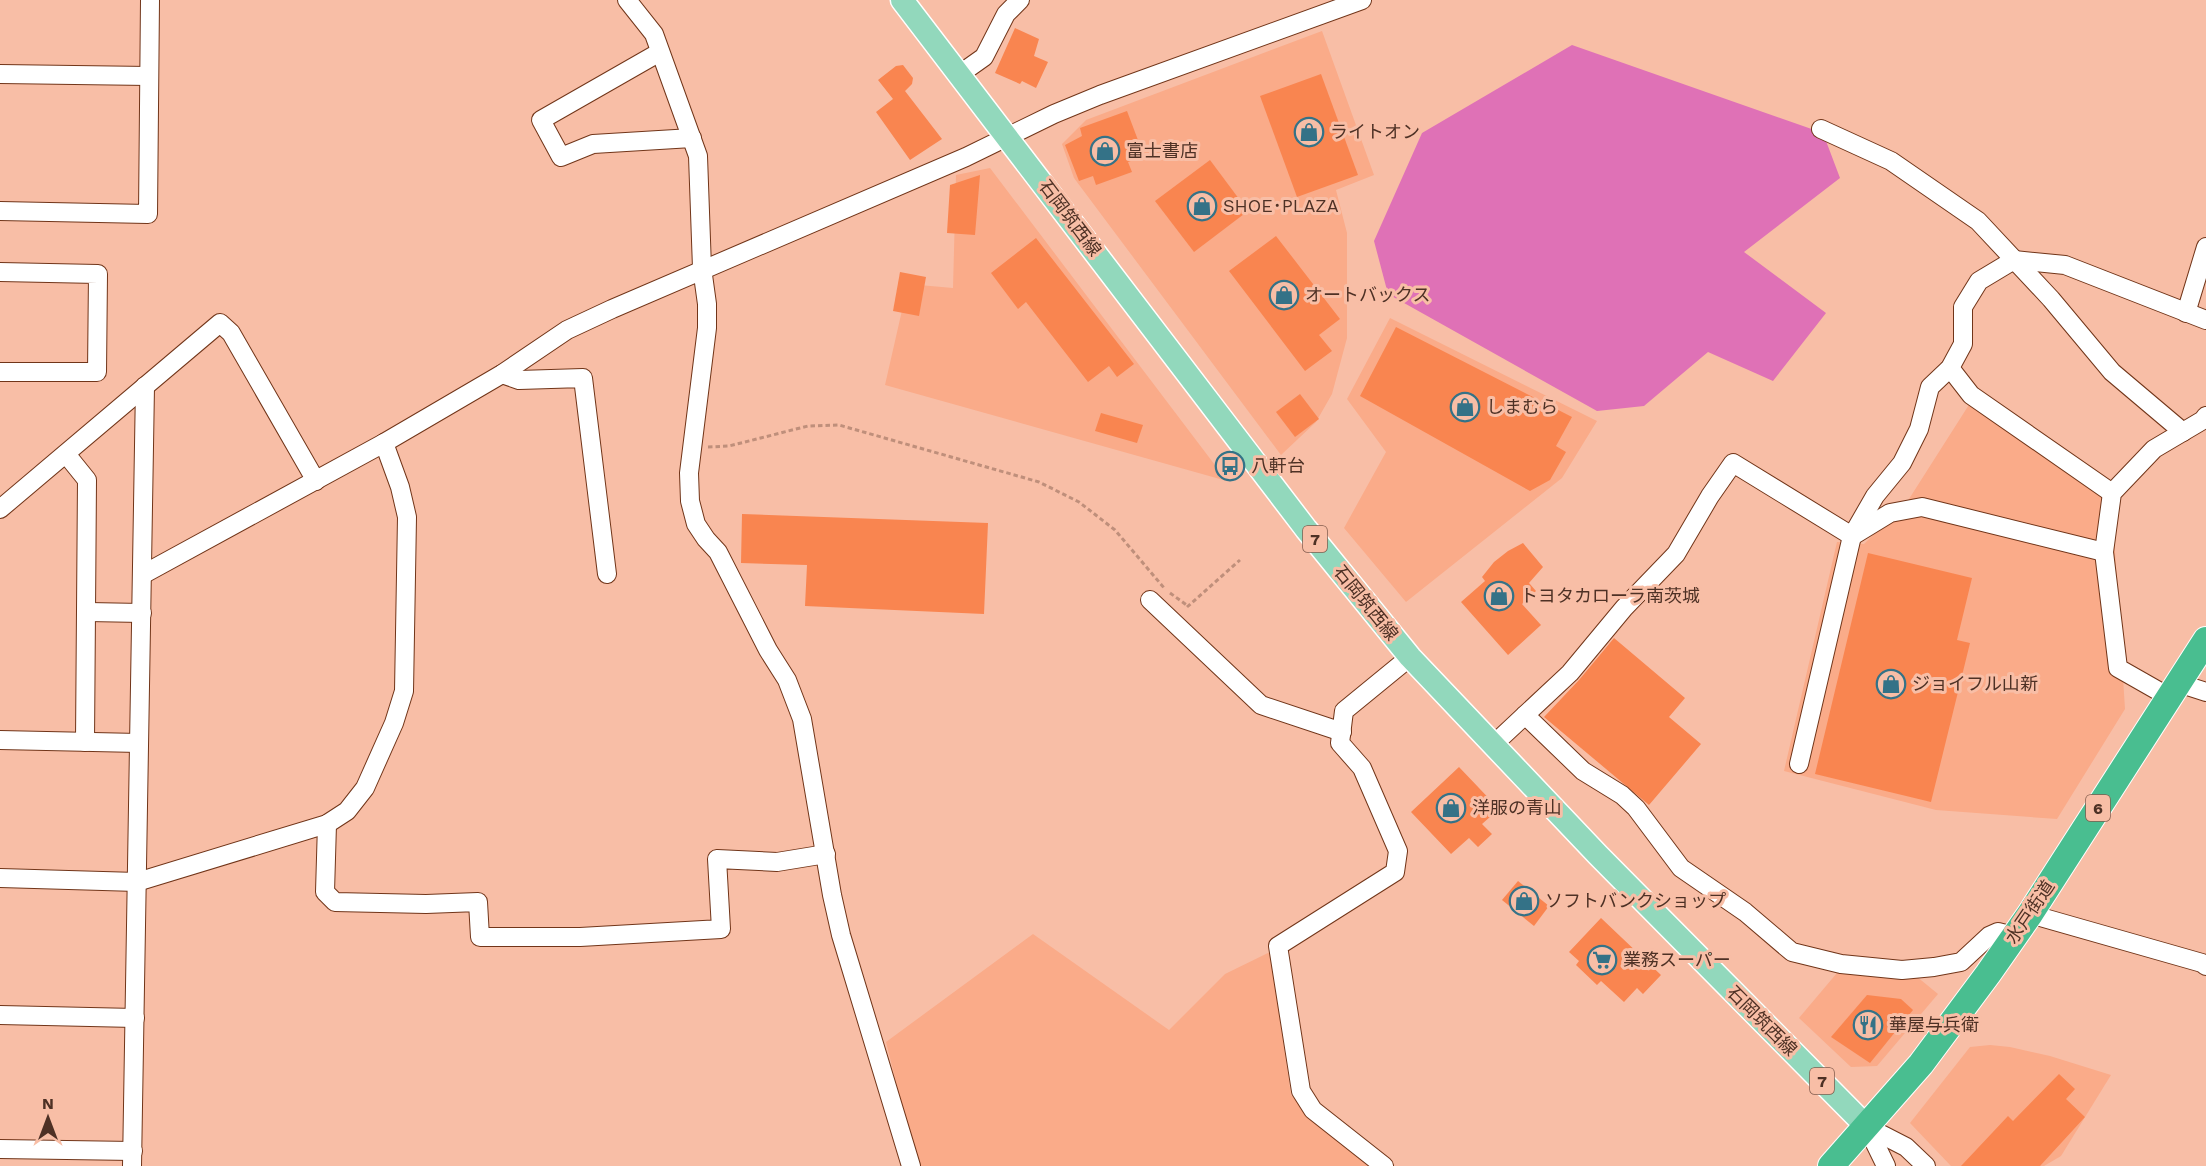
<svg xmlns="http://www.w3.org/2000/svg" width="2206" height="1166" viewBox="0 0 2206 1166" font-family="'Work Sans','Noto Sans JP',sans-serif">
	<style>
		.built { fill: #faab89 }
		.forest { fill: #df71b6 }
		.building { fill: #f98550 }
		.lines { fill: none; stroke-linecap: round; stroke-linejoin: round }
		.minor-casing { stroke: #713519; stroke-width: 20 }
		.major-casing { stroke: #fff; stroke-width: 25 }
		.highway-casing { stroke: #fff; stroke-width: 28 }
		.path { stroke: #bf8f7b; stroke-width: 3; stroke-dasharray: 4.5 3; stroke-linecap: butt }
		.minor { stroke: #fff; stroke-width: 18 }
		.major { stroke: #92d8bc; stroke-width: 22 }
		.highway { stroke: #49be90; stroke-width: 26 }
		.labels { text-anchor: middle; stroke-width: 6; stroke-linejoin: round; paint-order: stroke }
		.shield { fill: #f8bea6; stroke: #815b4c; stroke-width: 1.5 }
		.shield-label { font-size: 16px; font-weight: bold; fill: #4e3125 }
		.poi-label { font-size: 18px; fill: #4e3125; stroke: #f8bea6; text-anchor: start }
		.street-label { font-size: 18px; fill: #4e3125; stroke: #f8bea6 }
	</style>
	<rect width="100%" height="100%" fill="#f8bea6"/>
	<g class="built">
		<path d="M1322 31 1374 175 1336 190 1347 233V338L1332 394 1316 422 1281 455 1074 178 1062 144 1086 120Z"/>
		<path d="M990 168 1227 481 885 385 908 284 953 288 956 175Z"/>
		<path d="M1390 318 1597 421 1562 478 1406 602 1344 528 1386 452 1347 399Z"/>
		<path d="M1979 389 2125 490 2118 499 2113 519 2125 709 2057 819 1936 810 1784 771 1837 542 1864 544 1909 499Z"/>
		<path d="M1033 934 1169 1030 1225 974 1270 952 1291 1095 1312 1119 1371 1166H917L886 1042Z"/>
		<path d="M1842 967 1916 976 1938 994 1877 1066 1851 1067 1799 1018Z"/>
		<path d="M1990 1045 2010 1047 2050 1056 2111 1075 2061 1156 2044 1166H1951L1910 1123 1970 1047Z"/>
	</g>
	<path class="forest" d="M1572 45 1823 133 1840 178 1744 252 1826 313 1773 381 1708 352 1644 406 1597 411 1388 294 1374 241 1422 133Z"/>
	<g class="building">
		<path d="M1015 28 1039 39 1034 56 1048 62 1036 88 1022 81 1020 84 995 73Z"/>
		<path d="M903 65 913 78 912 84 905 91 942 139 910 160 876 112 893 99 878 80 896 66Z"/>
		<path d="M1321 74 1358 175 1297 197 1260 96Z"/>
		<path d="M1127 111 1144 156 1128 162 1132 172 1096 185 1093 176 1079 181 1065 145 1082 136 1080 128Z"/>
		<path d="M1210 160 1248 211 1194 252 1155 201Z"/>
		<path d="M980 175 975 235 947 233 950 185Z"/>
		<path d="M1276 236 1340 319 1319 335 1332 351 1305 371 1229 271Z"/>
		<path d="M1036 238 1134 364 1117 377 1109 366 1088 382 1026 302 1018 309 991 273Z"/>
		<path d="M900 272 926 277 919 316 893 311Z"/>
		<path d="M1396 327 1572 417 1556 446 1566 452 1550 480 1530 491 1360 396Z"/>
		<path d="M1300 394 1319 419 1295 437 1276 412Z"/>
		<path d="M1101 413 1143 425 1137 443 1095 431Z"/>
		<path d="M742 514 988 523 984 614 805 606 807 565 741 563Z"/>
		<path d="M1523 543 1543 567 1529 583 1536 591 1522 604 1541 625 1508 655 1461 602 1485 581 1482 577 1494 562 1508 551Z"/>
		<path d="M1868 553 1972 578 1957 640 1970 643 1931 802 1815 774Z"/>
		<path d="M1614 638 1685 698 1669 717 1701 744 1649 805 1544 717 1579 680Z"/>
		<path d="M1459 767 1499 809 1482 824 1492 834 1478 847 1469 838 1451 854 1411 812Z"/>
		<path d="M1518 881 1549 906 1534 926 1502 900Z"/>
		<path d="M1601 918 1661 975 1643 994 1637 988 1624 1002 1601 981 1597 985 1576 965 1579 961 1569 952Z"/>
		<path d="M1867 995 1901 999 1913 1010 1870 1063 1831 1037Z"/>
		<path d="M2059 1074 2075 1089 2066 1099 2085 1117 2040 1166H1961L2008 1116 2013 1121Z"/>
	</g>
	<g class="lines">
		<g class="minor-casing">
			<g id="minor">
				<path d="M627 0 654 34 698 156 702 268 707 304V328L689 473 690 501 696 524 706 539 718 552 768 650 787 680 802 719 832 895 841 935 911 1166"/>
				<path d="M660 52 541 120 561 157 593 144 692 138"/>
				<path d="M0 74 149 76"/>
				<path d="M960 74 984 57 1006 14 1020 0"/>
				<path d="M1821 129 1891 161 1978 221 2051 299 2112 372 2183 432"/>
				<path d="M0 211 148 214 150 0"/>
				<path d="M0 272 98 274 97 372H0"/>
				<path d="M2186 313 2206 247"/>
				<path d="M1950 368 1971 395 2112 493"/>
				<path d="M502 374 519 380 583 378 607 574"/>
				<path d="M66 454 87 480 85 742"/>
				<path d="M0 509 220 323 231 333 316 481"/>
				<path d="M1854 535 1890 513 1922 507 2104 552"/>
				<path d="M142 575 384 443 502 374 567 330 612 309 966 157 1054 114 1100 95 1362 0"/>
				<path d="M1150 600 1261 705 1342 732"/>
				<path d="M88 612 142 613"/>
				<path d="M2178 683 2206 692"/>
				<path d="M2169 697 2118 668 2104 552 2112 493 2154 449 2203 420 2206 416"/>
				<path d="M1525 715 1583 771 1622 795 1636 808 1681 868 1745 912 1792 952 1841 964 1902 970 1934 967 1961 962 1989 936 1998 932 2014 936"/>
				<path d="M0 740 139 743"/>
				<path d="M1493 745 1570 673 1624 608 1676 554 1710 496 1733 463 1852 536"/>
				<path d="M1799 764 1852 536 1875 496 1902 463 1919 429 1930 387 1950 368 1963 344V307L1979 281 2014 260 2065 265 2206 320"/>
				<path d="M327 824 325 892 335 902 426 904 478 902 480 937H580L721 929 717 859 777 862 826 854"/>
				<path d="M0 878 137 882 327 824 347 811 365 788 394 723 404 691 407 517 400 487 384 443"/>
				<path d="M2030 914 2202 963 2206 966"/>
				<path d="M0 1015 135 1018"/>
				<path d="M1867 1127 1906 1147 1926 1166"/>
				<path d="M1867 1127 1886 1166"/>
				<path d="M0 1149 133 1151"/>
				<path d="M132 1166 145 386"/>
				<path d="M1384 1166 1313 1110 1301 1091 1278 946 1395 872 1398 851 1362 768 1340 743 1344 711 1410 657"/>
			</g>
		</g>
		<g class="major-casing">
			<path id="major" d="M902 0 1306 529 1410 657 1598 855 1867 1127"/>
		</g>
		<g class="highway-casing">
			<path id="highway" d="M1831 1166 1921 1064 1988 974 2030 914 2206 640"/>
		</g>
		<g class="path">
			<path d="M708 447 729 446 808 426 839 425 1039 482 1079 502 1115 530 1165 589"/>
			<path d="M1170 593 1188 606"/>
			<path d="M1187 607 1240 560"/>
		</g>
		<use href="#minor" class="minor"/>
		<use href="#major" class="major"/>
		<use href="#highway" class="highway"/>
	</g>
	<defs>
		<g id="shop-ring" transform="scale(1.5)"><circle r="9.5" fill="#f8bea6" stroke="#347287" stroke-width="1.5"/><path d="M-5-2.5h2.3a2.7 3.5 0 0 1 5.4 0H5L5.5 6h-11ZM-1.5-2.5h3a1.5 2.3 0 0 0-3 0Z" fill="#347287"/></g>
		<g id="bus-ring" transform="scale(1.5)"><circle r="9.5" fill="#f8bea6" stroke="#347287" stroke-width="1.5"/><path d="M-5-6H5V4H4V6H2V4H-2V6H-4V4H-5ZM-3.5-4V0h7V-4ZM-3.5 1.2v1.5H-2V1.2ZM2 1.2v1.5H3.5V1.2Z" fill="#347287"/></g>
		<g id="supermarket-ring" transform="scale(1.5)"><circle r="9.5" fill="#f8bea6" stroke="#347287" stroke-width="1.5"/><path d="M-6-5.5h2.5l.6 2H6L4.5 2H-2.5L-4.4-4H-6ZM-1.5 3.2a1.3 1.3 0 1 0 .1 0ZM3 3.2a1.3 1.3 0 1 0 .1 0Z" fill="#347287"/></g>
		<g id="restaurant-ring" transform="scale(1.5)"><circle r="9.5" fill="#f8bea6" stroke="#347287" stroke-width="1.5"/><path d="M-5-6h1v4h1v-4h1v4h1v-4h1v5L-1.5 .5V6h-2V.5L-5-1ZM5-6V6H3V1.5H1.5Q1.5-4 5-6Z" fill="#347287"/></g>
	</defs>
	<g fill-rule="evenodd">
		<use href="#shop-ring" x="1309" y="132"/>
		<use href="#shop-ring" x="1105" y="151"/>
		<use href="#shop-ring" x="1202" y="206"/>
		<use href="#shop-ring" x="1284" y="295"/>
		<use href="#shop-ring" x="1465" y="407"/>
		<use href="#bus-ring" x="1230" y="466"/>
		<use href="#shop-ring" x="1499" y="596"/>
		<use href="#shop-ring" x="1891" y="684"/>
		<use href="#shop-ring" x="1451" y="808"/>
		<use href="#shop-ring" x="1524" y="901"/>
		<use href="#supermarket-ring" x="1602" y="960"/>
		<use href="#restaurant-ring" x="1868" y="1025"/>
	</g>
	<g class="labels">
		<g class="shield">
			<rect x="1303" y="526" width="24" height="26" rx="4.5"/>
			<rect x="2086" y="795" width="24" height="26" rx="4.5"/>
			<rect x="1810" y="1068" width="24" height="26" rx="4.5"/>
		</g>
		<g class="shield-label">
			<text x="1315" y="545">7</text>
			<text x="2098" y="814">6</text>
			<text x="1822" y="1087">7</text>
		</g>
		<g class="poi-label">
			<text x="1330" y="138">ライトオン</text>
			<text x="1126" y="157">富士書店</text>
			<text x="1223" y="212">SHOE･PLAZA</text>
			<text x="1305" y="301">オートバックス</text>
			<text x="1486" y="413">しまむら</text>
			<text x="1251" y="472">八軒台</text>
			<text x="1520" y="602">トヨタカローラ南茨城</text>
			<text x="1912" y="690">ジョイフル山新</text>
			<text x="1472" y="814">洋服の青山</text>
			<text x="1545" y="907">ソフトバンクショップ</text>
			<text x="1623" y="966">業務スーパー</text>
			<text x="1889" y="1031">華屋与兵衛</text>
		</g>
		<g class="street-label">
			<text transform="translate(1070 218) rotate(53)" y="6">石岡筑西線</text>
			<text transform="translate(1366 603) rotate(51)" y="6">石岡筑西線</text>
			<text transform="translate(2030 912) rotate(-56)" y="6">水戸街道</text>
			<text transform="translate(1762 1021) rotate(45)" y="6">石岡筑西線</text>
		</g>
	</g>
	<g transform="translate(48 1118)" stroke="#f8bea6" stroke-width="4.5" paint-order="stroke">
	<path d="M0-4.5L10 22L0 15L-10 22Z" fill="#4e3125"/>
	<text y="-9" font-size="16" font-weight="bold" text-anchor="middle" fill="#4e3125">N</text>
	</g>
</svg>
